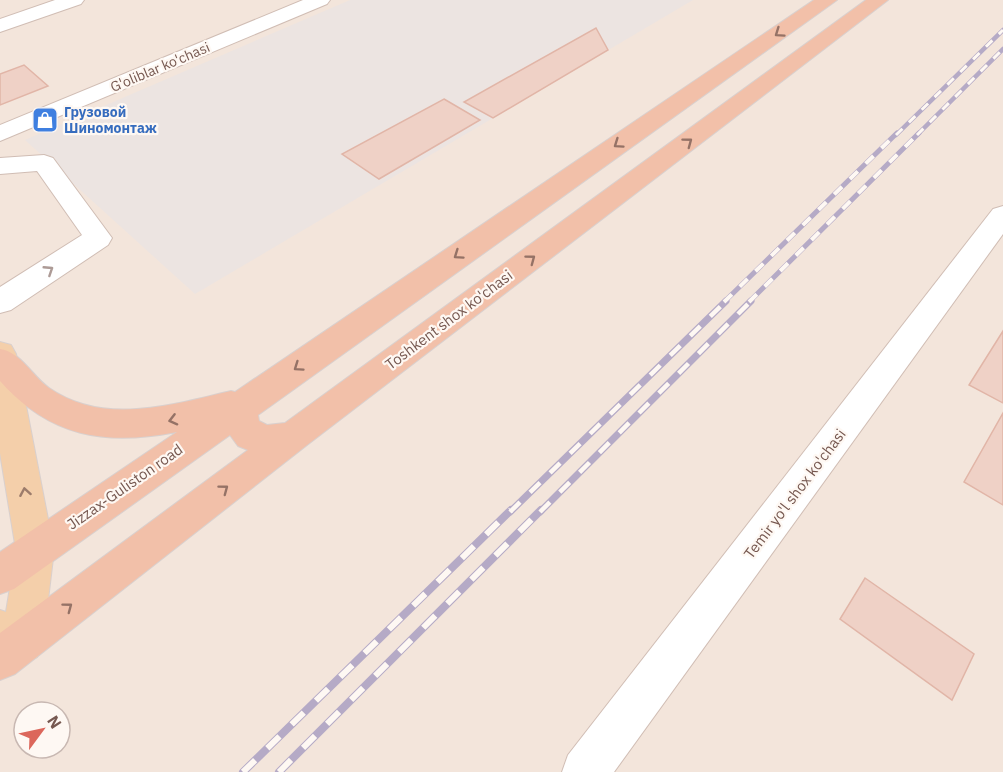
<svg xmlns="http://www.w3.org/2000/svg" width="1003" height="772" viewBox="0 0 1003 772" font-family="'IBM Plex Sans',sans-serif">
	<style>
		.residential { fill: #f3e5db; fill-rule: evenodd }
		.industrial { fill: #ece4e1 }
		.building { fill: #efd1c6; stroke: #e1b5a7; stroke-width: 1.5 }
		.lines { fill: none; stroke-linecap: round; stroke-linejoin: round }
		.minor-casing { stroke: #d0bdb4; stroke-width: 2 }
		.tertiary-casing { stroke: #d0bdb4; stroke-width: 2 }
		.primary-casing { stroke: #d9d0ce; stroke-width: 2 }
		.trunk-casing { stroke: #d9d0ce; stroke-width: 2 }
		.minor { fill: #fff; fill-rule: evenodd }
		.tertiary { fill: #fff; fill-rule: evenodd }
		.primary { fill: #f4cfaa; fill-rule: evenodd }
		.trunk { fill: #f2c0a9; fill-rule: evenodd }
		.rail-far3-casing { stroke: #b5aac6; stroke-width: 4.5 }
		.rail-far2-casing { stroke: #b5aac6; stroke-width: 5 }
		.rail-far1-casing { stroke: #b5aac6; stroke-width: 7 }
		.rail-casing { stroke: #b5aac6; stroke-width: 8 }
		.rail-far3 { stroke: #fef8f3; stroke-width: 3; stroke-dasharray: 9; stroke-linecap: butt }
		.rail-far2 { stroke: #fef8f3; stroke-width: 4; stroke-dasharray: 11; stroke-linecap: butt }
		.rail-far1 { stroke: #fef8f3; stroke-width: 4.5; stroke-dasharray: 14; stroke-linecap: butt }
		.rail { stroke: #fef8f3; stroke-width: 6; stroke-dasharray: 17; stroke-linecap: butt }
		.oneway { stroke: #957266 }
		.oneway2 { stroke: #ad9b96 }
		.oneway3 { stroke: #9c7c6b }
		.labels { text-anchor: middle; stroke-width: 4.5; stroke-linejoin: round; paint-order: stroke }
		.far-street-label { font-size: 14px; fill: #765850; stroke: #fef8f3 }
		.far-shop-label { font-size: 14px; font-weight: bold; fill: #366cbe; stroke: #fef8f3; text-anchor: start }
		.street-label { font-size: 15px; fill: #765850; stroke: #fef8f3 }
	</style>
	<rect width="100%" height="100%" fill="#fcf3ec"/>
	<path class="residential" d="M0 0H1003V772H0ZM24 712H60V748H24Z"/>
	<path class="industrial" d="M350 0H693L195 294 25 140Z"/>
	<g class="building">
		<path d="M596 28 608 50 493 118 464 102Z"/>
		<path d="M24 65 48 86 0 105V74Z"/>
		<path d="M444 99 480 120 379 179 342 154Z"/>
		<path d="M1003 331V403L969 385Z"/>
		<path d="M1003 413V505L964 482Z"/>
		<path d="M865 578 974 654 952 700 840 619Z"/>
	</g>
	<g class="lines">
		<g class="minor-casing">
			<g id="minor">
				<path d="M303 0H330L327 4 0 141V125Z"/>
				<path d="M44 155 53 158 112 238 108 245 11 310 0 313V287L82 235 37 171 0 174V158Z"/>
				<path d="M1003 206V234L614 772H562L568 755 993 209Z"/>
			</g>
		</g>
		<g class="tertiary-casing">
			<path id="tertiary" d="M55 0H84L81 4 0 32V19Z"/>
		</g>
		<g class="primary-casing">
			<path id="primary" d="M0 342 11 345 16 354 54 550 43 642 37 657 22 663 0 653V610L6 612 16 550 0 453Z"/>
		</g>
		<g class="trunk-casing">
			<path id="trunk" d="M814 0H837L258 415 259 421 267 425 285 423 866 0H888L307 445 15 674 0 680V633L248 450 238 446 230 435 14 589 0 594V552L177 432C105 446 50 437 0 381V349C21 352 32 376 49 388 104 426 171 405 231 391L235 392Z"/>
		</g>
		<use href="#minor" class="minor"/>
		<use href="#tertiary" class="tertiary"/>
		<use href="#primary" class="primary"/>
		<use href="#trunk" class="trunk"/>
		<g class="rail-far3-casing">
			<g id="rail-far3">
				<path d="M896 135 1003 30"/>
				<path d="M917 135 1003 49"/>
			</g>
		</g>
		<g class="rail-far2-casing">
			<g id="rail-far2">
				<path d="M724 302 897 133"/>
				<path d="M749 302 919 133"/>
			</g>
		</g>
		<g class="rail-far1-casing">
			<g id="rail-far1">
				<path d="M510 512 726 301"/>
				<path d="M540 512 751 301"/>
			</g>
		</g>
		<g class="rail-casing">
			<g id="rail">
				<path d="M243 772 511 510"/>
				<path d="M279 772 541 510"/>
			</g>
		</g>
		<use href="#rail-far3" class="rail-far3"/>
		<use href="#rail-far2" class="rail-far2"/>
		<use href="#rail-far1" class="rail-far1"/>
		<use href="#rail" class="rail"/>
	</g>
	<defs><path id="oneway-chevron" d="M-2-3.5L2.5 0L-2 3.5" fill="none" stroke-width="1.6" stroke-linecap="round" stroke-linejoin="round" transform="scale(1.5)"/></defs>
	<g class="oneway">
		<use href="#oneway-chevron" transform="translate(779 33) rotate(145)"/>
		<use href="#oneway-chevron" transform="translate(688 142) rotate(-37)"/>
		<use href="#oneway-chevron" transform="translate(618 144) rotate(145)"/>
		<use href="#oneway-chevron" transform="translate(458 255) rotate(145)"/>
		<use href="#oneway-chevron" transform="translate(531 259) rotate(-37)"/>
		<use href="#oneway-chevron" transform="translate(298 367) rotate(145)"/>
		<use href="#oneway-chevron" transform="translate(173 420) rotate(166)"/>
		<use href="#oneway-chevron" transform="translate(224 489) rotate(-37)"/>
		<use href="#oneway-chevron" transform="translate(68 607) rotate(-37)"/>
	</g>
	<use class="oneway2" href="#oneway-chevron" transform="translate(49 270) rotate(-33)"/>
	<use class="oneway3" href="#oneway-chevron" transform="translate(25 492) rotate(-100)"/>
	<defs>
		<g id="shop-square" transform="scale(1.35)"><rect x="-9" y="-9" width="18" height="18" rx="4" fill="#3f7fe0" stroke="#fef8f3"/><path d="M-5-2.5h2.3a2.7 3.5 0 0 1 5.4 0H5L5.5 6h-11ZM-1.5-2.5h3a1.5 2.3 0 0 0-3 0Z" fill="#fff"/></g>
	</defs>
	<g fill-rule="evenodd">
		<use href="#shop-square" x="45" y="120"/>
	</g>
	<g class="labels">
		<g class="far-street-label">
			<text transform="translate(160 67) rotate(-23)" y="5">G'oliblar ko'chasi</text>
		</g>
		<g class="far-shop-label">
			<text x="64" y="117">Грузовой<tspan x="64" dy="16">Шиномонтаж</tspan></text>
		</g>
		<g class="street-label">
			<text transform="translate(449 320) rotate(-37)" y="5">Toshkent shox ko'chasi</text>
			<text transform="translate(125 487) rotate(-35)" y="5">Jizzax-Guliston road</text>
			<text transform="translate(795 494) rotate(-53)" y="5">Temir yo'l shox ko'chasi</text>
		</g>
	</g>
	<g transform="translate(42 730) rotate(57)"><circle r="28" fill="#fef8f3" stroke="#c8b8b2" stroke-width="1.5"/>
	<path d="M0-4.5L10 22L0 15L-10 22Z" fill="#dc675b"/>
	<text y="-9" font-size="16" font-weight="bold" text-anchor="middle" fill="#765850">N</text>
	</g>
</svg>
